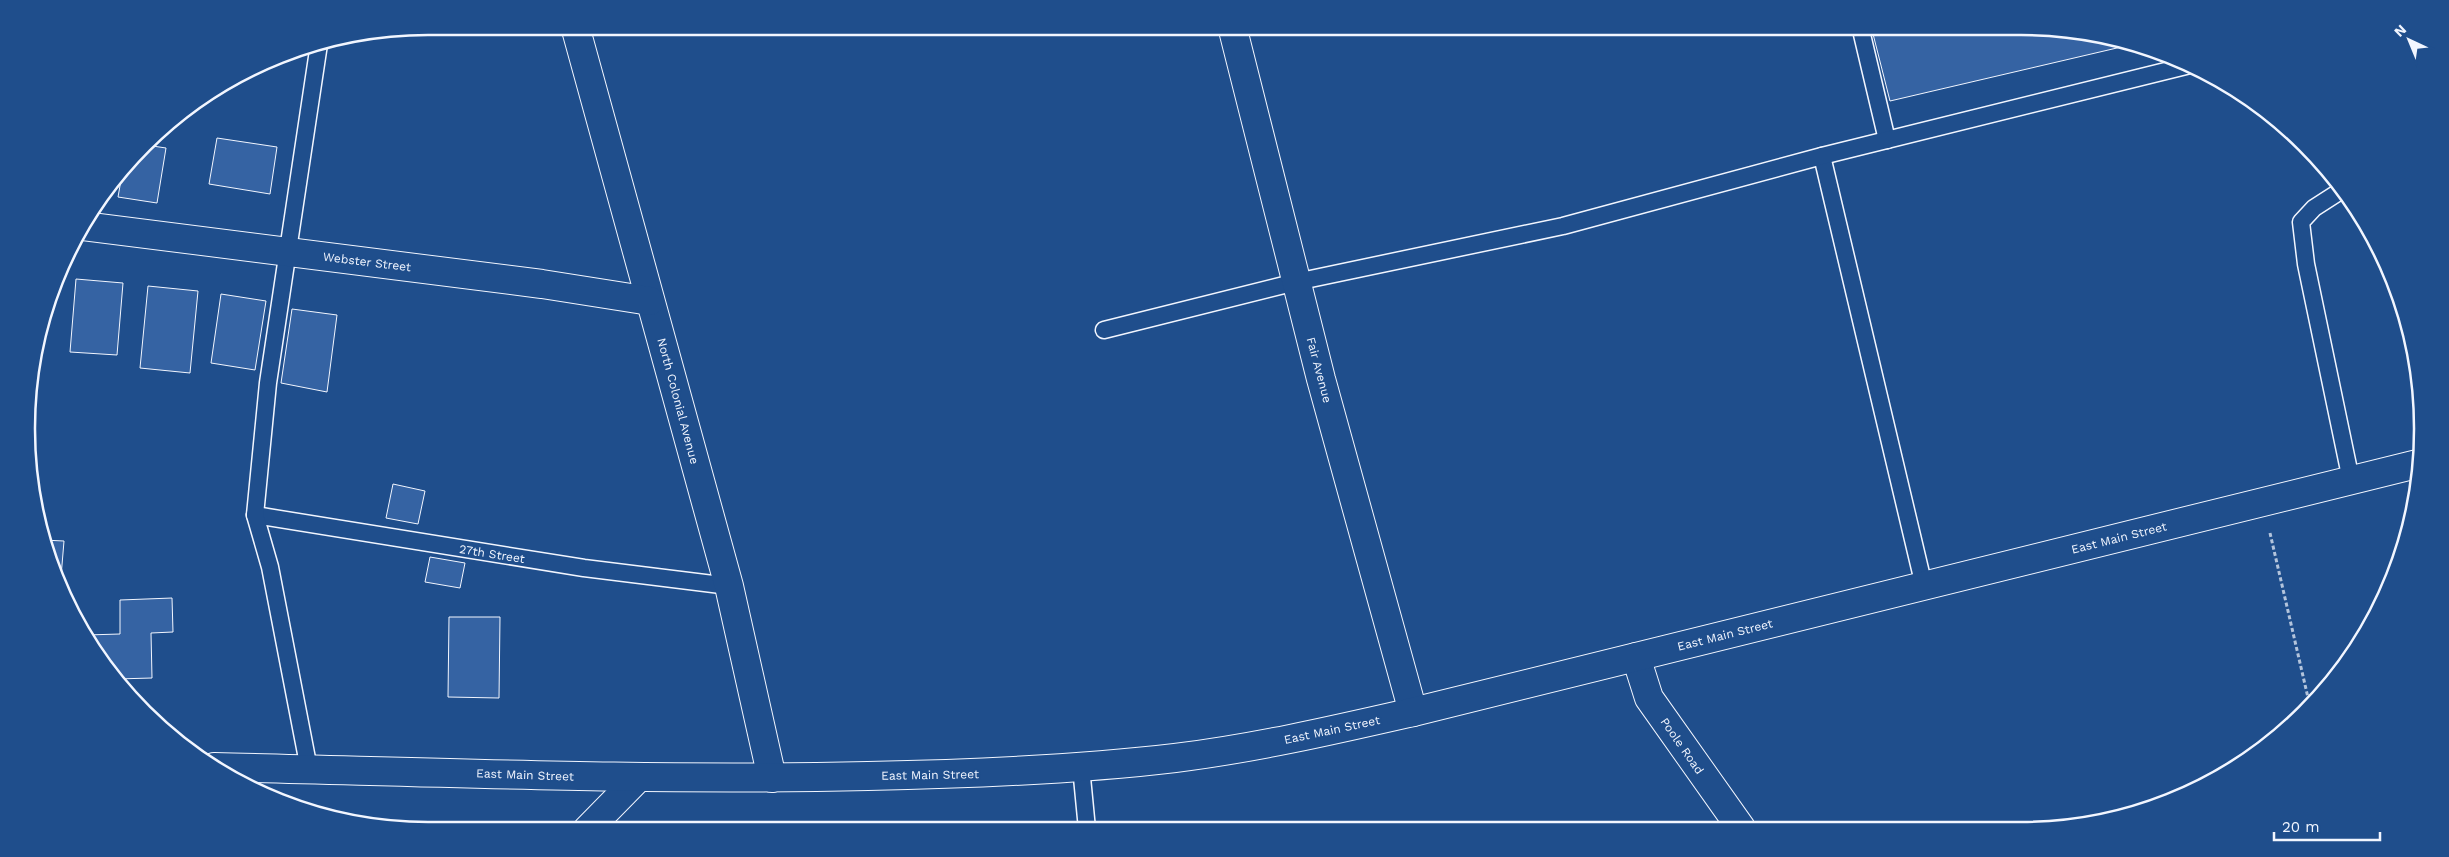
<svg xmlns="http://www.w3.org/2000/svg" width="2449" height="857" viewBox="0 0 2449 857" font-family="'Work Sans',sans-serif">
	<style>
		.building { fill: #3563a3; stroke: #f2f6ff }
		.lines { fill: none; stroke-linecap: round; stroke-linejoin: round }
		.lane-casing { stroke: #f2f6ff; stroke-width: 19 }
		.street-casing { stroke: #f2f6ff; stroke-width: 30 }
		.secondary-casing { stroke: #f2f6ff; stroke-width: 30 }
		.path { stroke: #b3c4dc; stroke-width: 3; stroke-dasharray: 4 2.5; stroke-linecap: butt }
		.lane { stroke: #1f4e8c; stroke-width: 16 }
		.street { stroke: #1f4e8c; stroke-width: 28 }
		.secondary { stroke: #1f4e8c; stroke-width: 28 }
		.labels { text-anchor: middle; stroke-width: 4; stroke-linejoin: round; paint-order: stroke }
		.street-label { font-size: 12px; fill: #f2f6ff; stroke: #1f4e8c }
		.rim { fill: none; stroke: #f2f6ff; stroke-width: 2.5 }
	</style>
	<rect width="100%" height="100%" fill="#1f4e8c"/>
	<g class="building">
		<path d="M1871 26H2020L2124 40 2134 44 1890 101Z"/>
		<path d="M217 138 277 147 270 194 209 184Z"/>
		<path d="M146 145 166 148 157 203 118 197 123 169Z"/>
		<path d="M76 279 123 283 117 355 70 352Z"/>
		<path d="M148 286 198 291 190 373 140 368Z"/>
		<path d="M221 294 266 301 255 370 211 363Z"/>
		<path d="M292 309 337 315 327 392 281 383Z"/>
		<path d="M393 484 425 491 418 524 386 518Z"/>
		<path d="M43 540 64 541 61 577H60Z"/>
		<path d="M430 557 465 563 460 588 425 582Z"/>
		<path d="M172 598 173 632 151 633 152 678 116 679 94 652 86 635 120 634V600Z"/>
		<path d="M449 617H500L499 698 448 697Z"/>
	</g>
	<g class="lines">
		<g class="lane-casing">
			<g id="lane">
				<path d="M1860 26 1887 140"/>
				<path d="M1822 156 1924 586"/>
				<path d="M2342 190 2314 208 2301 222 2306 264 2351 480"/>
				<path d="M1104 330 1296 282 1563 226 1822 156 2190 65"/>
				<path d="M255 515 584 568 729 586"/>
				<path d="M1081 767 1087 829"/>
				<path d="M309 769 270 567 255 515 268 383 319 44"/>
			</g>
		</g>
		<g class="street-casing">
			<g id="street">
				<path d="M575 26 729 586 772 778"/>
				<path d="M1232 26 1321 379 1413 712"/>
				<path d="M83 226 542 284 650 301"/>
				<path d="M1636 657 1649 698 1741 828"/>
				<path d="M587 830 638 778"/>
			</g>
		</g>
		<g class="secondary-casing">
			<path id="secondary" d="M214 767C432 772 650 781 868 776 970 774 1073 770 1175 758 1256 748 1334 730 1413 712L2421 463"/>
		</g>
		<path class="path" d="M2270 533 2309 702"/>
		<use href="#lane" class="lane"/>
		<use href="#street" class="street"/>
		<use href="#secondary" class="secondary"/>
	</g>
	<g class="labels">
		<g class="street-label">
			<text transform="translate(367 262) rotate(7)" y="4">Webster Street</text>
			<text transform="translate(1319 370) rotate(75)" y="4">Fair Avenue</text>
			<text transform="translate(678 401) rotate(75)" y="4">North Colonial Avenue</text>
			<text transform="translate(2119 538) rotate(-14)" y="4">East Main Street</text>
			<text transform="translate(492 554) rotate(9)" y="4">27th Street</text>
			<text transform="translate(1725 635) rotate(-14)" y="4">East Main Street</text>
			<text transform="translate(1332 730) rotate(-12)" y="4">East Main Street</text>
			<text transform="translate(1682 746) rotate(55)" y="4">Poole Road</text>
			<text transform="translate(525 775) rotate(2)" y="4">East Main Street</text>
			<text transform="translate(930 775) rotate(-1)" y="4">East Main Street</text>
		</g>
	</g>
	<path d="M0 0H2449V857H0ZM428 35H2021A393 393 0 0 1 2414 428V429A393 393 0 0 1 2021 822H428A393 393 0 0 1 35 429V428A393 393 0 0 1 428 35Z" fill="#1f4e8c" fill-rule="evenodd"/>
	<path class="rim" d="M428 35H2021A393 393 0 0 1 2414 428V429A393 393 0 0 1 2021 822H428A393 393 0 0 1 35 429V428A393 393 0 0 1 428 35Z"/>
	<g transform="translate(2409 40) rotate(316)" stroke="#1f4e8c" stroke-width="4" paint-order="stroke">
	<path d="M0-4L9 19L0 12L-9 19Z" fill="#f2f6ff"/>
	<text y="-8" font-size="14" font-weight="bold" text-anchor="middle" fill="#f2f6ff">N</text>
	</g>
	<path d="M2274 832v8h106v-8" fill="none" stroke="#f2f6ff" stroke-width="2.5"/>
	<text x="2282" y="832" font-size="15" fill="#f2f6ff" stroke="#1f4e8c" stroke-width="4" paint-order="stroke">20 m</text>
</svg>
